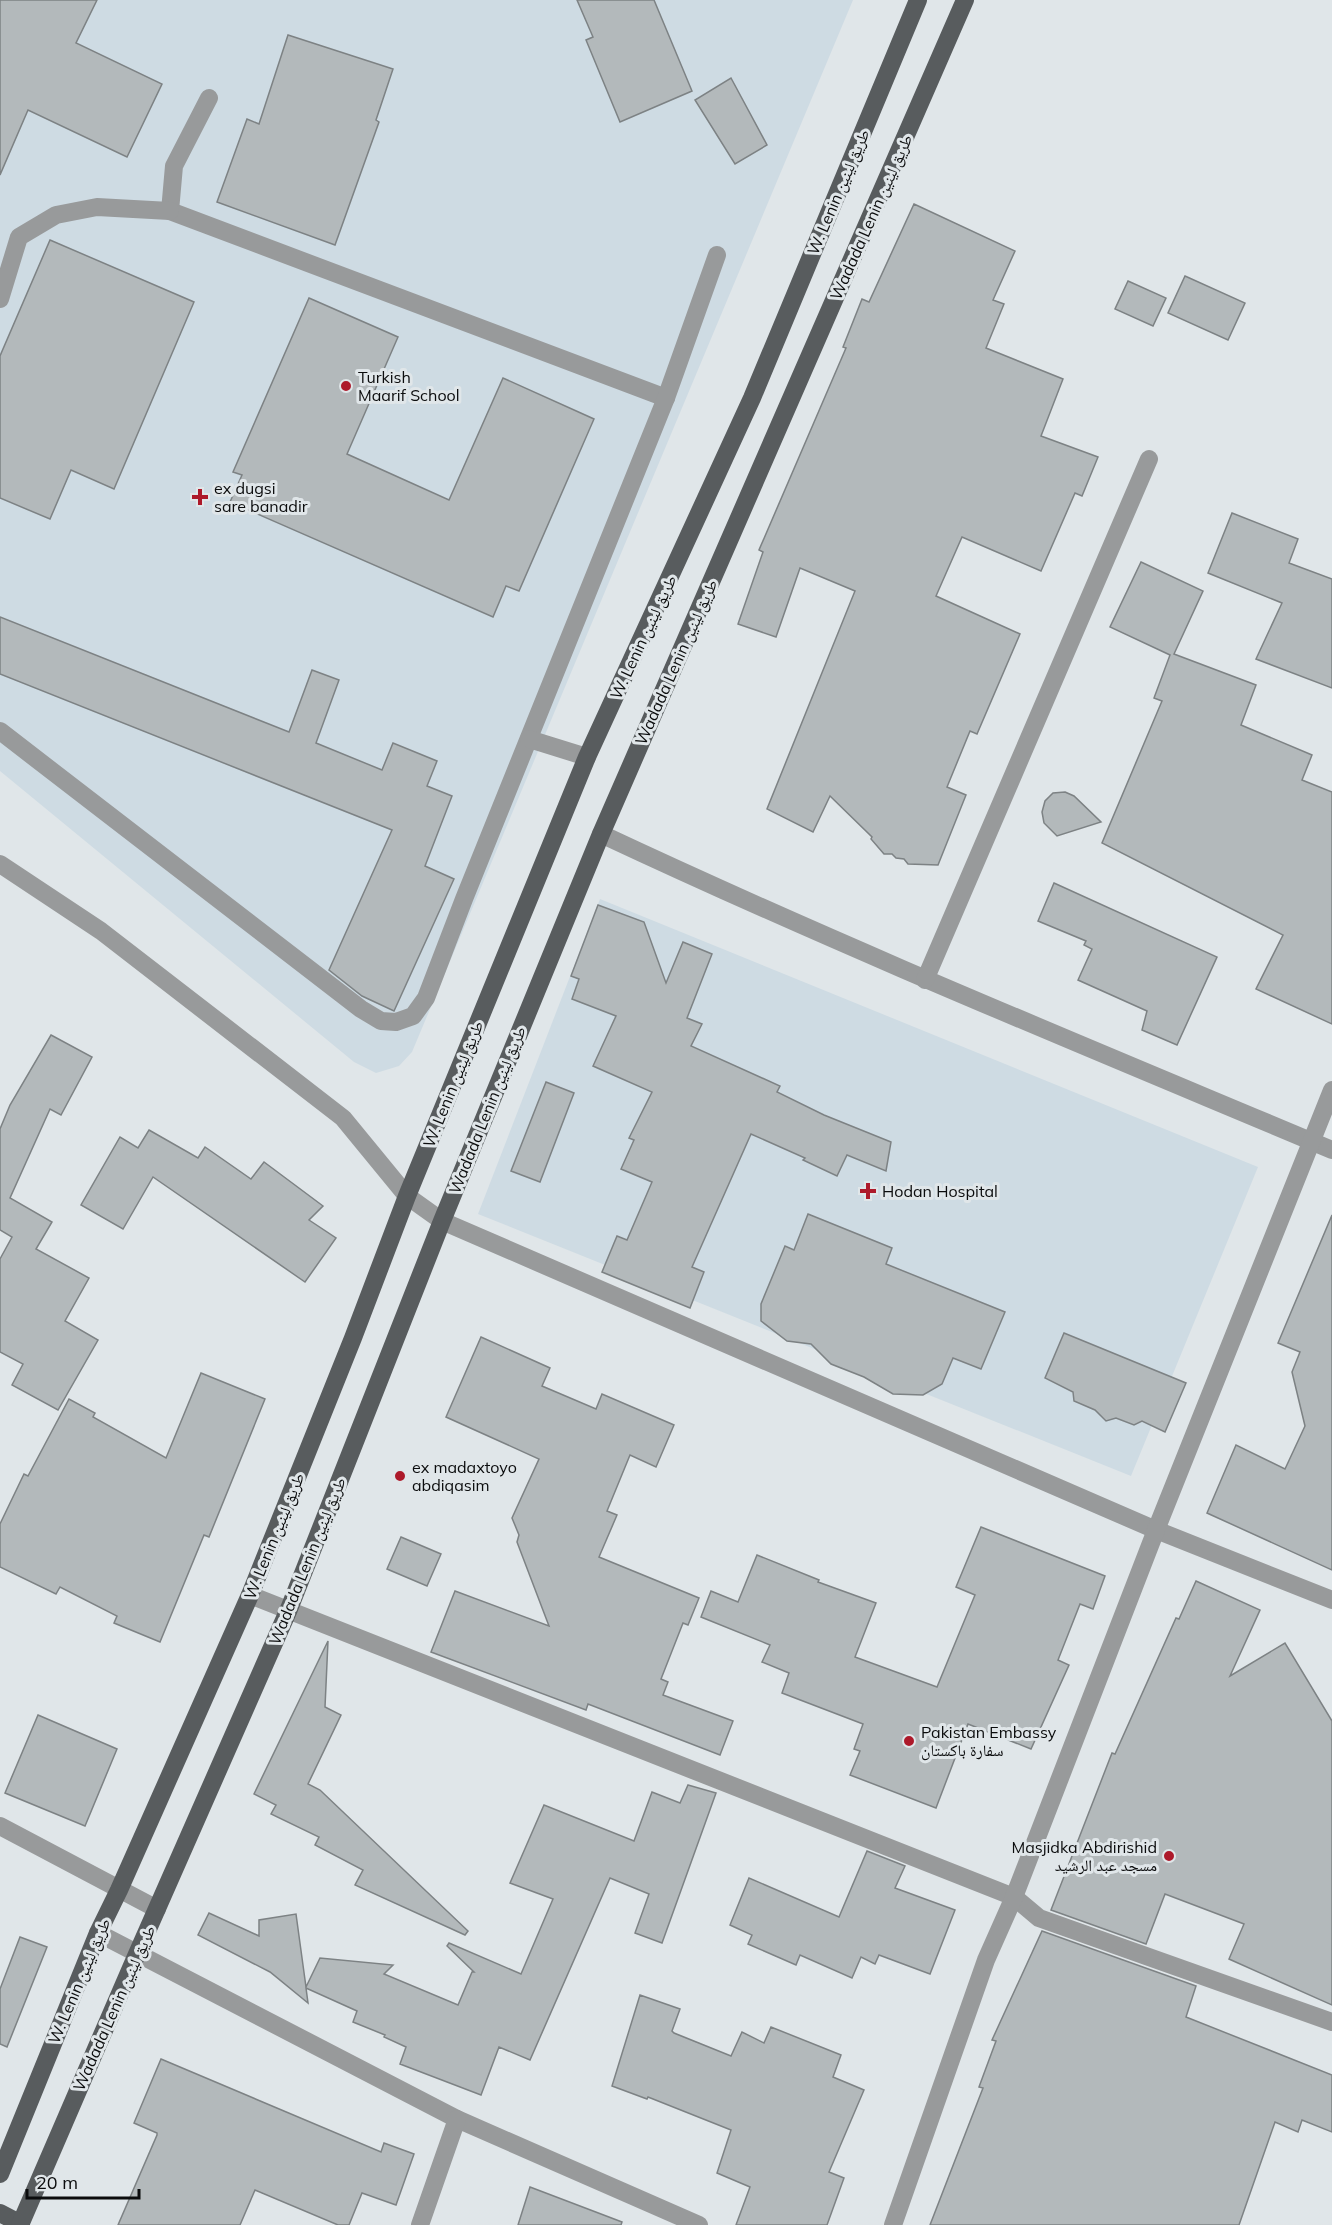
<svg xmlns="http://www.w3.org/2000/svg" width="1332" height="2225" viewBox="0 0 1332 2225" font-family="Mulish,'Noto Naskh Arabic',sans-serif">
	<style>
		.built { fill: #cedbe3 }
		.building { fill: #b3b9bb; stroke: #7d8284; stroke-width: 1.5 }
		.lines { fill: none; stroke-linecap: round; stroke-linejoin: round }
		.minor { stroke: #989a9b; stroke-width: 18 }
		.major { stroke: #585c5e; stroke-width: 18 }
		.poi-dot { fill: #ad192a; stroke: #e0e6e9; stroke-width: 2 }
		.labels { text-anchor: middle; stroke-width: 6; stroke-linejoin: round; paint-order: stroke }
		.street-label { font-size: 16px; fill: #0b0c0d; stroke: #e0e6e9 }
		.poi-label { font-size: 16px; fill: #0b0c0d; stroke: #e0e6e9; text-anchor: start }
	</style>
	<rect width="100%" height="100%" fill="#e0e6e9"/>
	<g class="built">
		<path d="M0 0H853L412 1052 399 1066 376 1073 354 1062 0 771Z"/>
		<path d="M600 899 1258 1167 1131 1476 478 1214Z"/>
	</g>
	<g class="building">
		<path d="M0 0H97L76 43 162 84 127 157 28 110 0 175Z"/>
		<path d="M577 0H654L692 91 620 122 586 40 593 37Z"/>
		<path d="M288 35 393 69 376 120 379 122 335 245 217 202 247 119 259 124Z"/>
		<path d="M731 78 767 145 735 164 695 100Z"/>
		<path d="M914 204 1015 251 993 300 1004 304 986 348 1063 379 1041 436 1098 457 1082 496 1075 493 1041 571 962 537 936 596 1020 634 977 734 970 731 947 787 966 795 938 865 908 864 904 859 896 858 892 854H884L871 839 872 837 830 796 813 832 767 809 855 591 800 568 776 637 738 624 763 552 759 550 846 348 843 347 862 299 869 302Z"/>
		<path d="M50 240 194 302 114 489 71 470 50 519 0 498V356Z"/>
		<path d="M1185 276 1245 303 1228 340 1168 313Z"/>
		<path d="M1128 281 1166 298 1153 326 1115 309Z"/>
		<path d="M309 298 398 337 347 454 449 500 503 378 594 419 519 591 506 586 493 617 230 502 242 475 233 472Z"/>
		<path d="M1232 513 1298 539 1289 563 1332 579V688L1256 659 1282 603 1208 573Z"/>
		<path d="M1141 562 1203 591 1174 654 1256 685 1241 725 1312 755 1302 780 1332 792V1024L1256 989 1283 935 1102 843 1162 701 1154 698 1170 655 1110 627Z"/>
		<path d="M0 617 289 732 312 670 339 680 316 743 382 770 393 743 437 761 427 786 452 796 425 866 454 879 394 1011 362 996 329 970 392 830 0 674Z"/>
		<path d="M1065 792 1074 796 1101 822 1057 836 1044 823 1042 812 1045 801 1053 793Z"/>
		<path d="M1054 883 1217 957 1177 1045 1142 1030 1147 1011 1078 980 1092 949 1084 945 1086 941 1038 921Z"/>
		<path d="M598 905 644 922 666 983 683 942 712 954 687 1018 702 1024 691 1046 780 1086 777 1092 824 1115 891 1142 886 1171 847 1155 837 1176 803 1160 805 1158 751 1134 692 1267 704 1272 690 1308 602 1272 617 1236 627 1240 652 1182 621 1169 634 1140 629 1138 652 1092 593 1066 616 1016 572 999 579 979 571 976Z"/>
		<path d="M51 1035 92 1057 61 1115 50 1109 10 1198 52 1222 36 1249 89 1278 65 1321 98 1340 58 1410 12 1385 23 1364 0 1352V1259L12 1237 0 1230V1129L10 1105Z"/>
		<path d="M546 1082 574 1093 540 1182 511 1171Z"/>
		<path d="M149 1130 198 1158 205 1147 251 1179 264 1162 323 1206 309 1220 336 1238 305 1282 153 1177 123 1229 81 1205 120 1137 138 1148Z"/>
		<path d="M808 1214 892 1248 886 1264 1005 1312 981 1369 953 1358 942 1384 923 1395 893 1394 864 1377 831 1364 811 1344 787 1341 761 1321V1304L785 1246 794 1250Z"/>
		<path d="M1332 1215V1570L1207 1513 1236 1445 1285 1469 1305 1426 1292 1372 1300 1352 1278 1343Z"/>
		<path d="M1064 1333 1186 1383 1165 1432 1142 1421 1134 1425 1116 1418 1106 1421 1095 1410 1074 1401 1073 1392 1045 1378Z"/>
		<path d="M481 1337 550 1368 542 1386 596 1409 602 1394 674 1425 656 1467 630 1455 607 1511 617 1515 599 1557 699 1598 688 1625 683 1623 661 1679 668 1682 663 1695 733 1721 720 1755 588 1704 586 1710 431 1652 455 1591 549 1626 517 1542 519 1535 512 1518 539 1459 446 1417Z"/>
		<path d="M201 1373 265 1399 209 1537 204 1535 160 1642 114 1623 117 1616 60 1587 56 1594 0 1567V1524L24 1474 28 1476 69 1399 95 1413 93 1417 166 1458Z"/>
		<path d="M981 1527 1105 1576 1093 1609 1080 1604 1058 1660 1069 1665 1031 1749 968 1724 936 1808 850 1775 860 1751 854 1749 863 1724 782 1693 789 1673 762 1662 770 1645 701 1617 711 1591 738 1602 757 1555 819 1580 818 1582 876 1603 855 1657 937 1687 975 1595 956 1587Z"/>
		<path d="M401 1537 441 1554 427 1586 387 1569Z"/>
		<path d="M1196 1581 1260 1610 1230 1676 1285 1643 1332 1721V2005L1229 1959 1244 1924 1165 1894 1146 1944 1051 1910 1112 1753 1115 1754 1176 1618 1179 1619Z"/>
		<path d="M328 1641 325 1707 341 1715 308 1784 320 1790 468 1931 465 1935 355 1885 363 1870 315 1845 319 1837 271 1814 276 1805 254 1794Z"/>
		<path d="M38 1715 117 1749 85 1826 5 1793Z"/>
		<path d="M688 1785 716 1793 662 1943 635 1933 649 1894 610 1878 530 2060 499 2047 481 2095 400 2064 406 2047 384 2037 385 2035 353 2022 357 2011 306 1988 308 2003 270 1972 198 1935 209 1913 259 1936V1920L296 1914 306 1987 320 1958 393 1965 384 1974 458 2005 472 1972H474L447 1946 449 1943 521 1974 553 1899 510 1883 544 1805 634 1841 652 1792 680 1803Z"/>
		<path d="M867 1851 905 1866 895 1888 955 1910 930 1974 879 1955 875 1964 861 1957 852 1978 800 1955 796 1965 748 1944 752 1935 730 1925 749 1878 839 1917Z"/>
		<path d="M1042 1931 1196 1986 1186 2017 1332 2075V2132L1302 2120 1298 2132 1275 2122 1239 2225H930L983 2088 979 2087 996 2041 992 2040Z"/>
		<path d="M20 1937 47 1947 7 2047 0 2044V1989Z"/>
		<path d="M640 1995 680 2009 672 2031 674 2033 731 2056 742 2032 764 2043 771 2027 841 2055 833 2077 864 2090 829 2172 844 2178 827 2225H736L750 2187 717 2173 731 2130 648 2097 647 2099 612 2086Z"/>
		<path d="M161 2059 381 2152 384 2143 414 2154 396 2205 362 2193 349 2225H338L255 2190 240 2225H118L157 2135V2133L134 2123Z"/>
		<path d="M530 2187 622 2222 621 2225H518Z"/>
	</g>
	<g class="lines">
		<g class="minor">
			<path d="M209 98 174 166 170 211 666 398"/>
			<path d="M0 299 19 237 56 215 97 207 170 211"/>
			<path d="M0 731 361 1009 381 1021 396 1022 413 1016 426 998 464 899 666 398 717 255"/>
			<path d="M529 739 587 757"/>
			<path d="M601 834C842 947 1087 1047 1332 1150"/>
			<path d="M0 864 101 931 343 1118 407 1196 442 1221 1156 1530 1332 1600"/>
			<path d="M925 980 1149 459"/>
			<path d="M250 1595 1014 1897 1039 1918 1332 2022"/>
			<path d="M0 1826 157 1909"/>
			<path d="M98 1933 457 2119 699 2225"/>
			<path d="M420 2225 457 2119"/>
			<path d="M893 2225 986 1960 1014 1897 1156 1530 1332 1090"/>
		</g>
		<g class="major">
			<path d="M0 2174 98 1933 119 1890 250 1595 353 1338 407 1196 587 757 752 398 918 0"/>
			<path d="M0 2213 21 2224"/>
			<path d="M20 2225 137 1954 289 1609 442 1221 601 834 965 0"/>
		</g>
	</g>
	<g class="poi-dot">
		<circle cx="346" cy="386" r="6"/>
		<path d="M197 488h6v6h6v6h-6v6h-6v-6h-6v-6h6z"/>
		<path d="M865 1182h6v6h6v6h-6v6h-6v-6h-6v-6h6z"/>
		<circle cx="400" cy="1476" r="6"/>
		<circle cx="909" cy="1741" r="6"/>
		<circle cx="1169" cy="1856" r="6"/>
	</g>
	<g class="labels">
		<g class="street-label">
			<text transform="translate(838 192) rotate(-67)" y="6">W. Lenin طريق لينين</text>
			<text transform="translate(871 217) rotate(-66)" y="6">Wadada Lenin طريق لينين</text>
			<text transform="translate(643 637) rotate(-65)" y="6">W. Lenin طريق لينين</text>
			<text transform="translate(676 662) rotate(-66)" y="6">Wadada Lenin طريق لينين</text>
			<text transform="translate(453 1084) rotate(-68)" y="6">W. Lenin طريق لينين</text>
			<text transform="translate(487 1110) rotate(-68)" y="6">Wadada Lenin طريق لينين</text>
			<text transform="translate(274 1536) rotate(-68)" y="6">W. Lenin طريق لينين</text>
			<text transform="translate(307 1561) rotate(-68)" y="6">Wadada Lenin طريق لينين</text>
			<text transform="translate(79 1981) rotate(-67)" y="6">W. Lenin طريق لينين</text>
			<text transform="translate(114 2008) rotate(-66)" y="6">Wadada Lenin طريق لينين</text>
		</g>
		<g class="poi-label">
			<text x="358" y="383">Turkish<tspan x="358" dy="18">Maarif School</tspan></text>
			<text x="214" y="494">ex dugsi<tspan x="214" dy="18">sare banadir</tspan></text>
			<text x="882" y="1197">Hodan Hospital</text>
			<text x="412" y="1473">ex madaxtoyo<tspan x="412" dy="18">abdiqasim</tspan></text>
			<text x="921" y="1738">Pakistan Embassy<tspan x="921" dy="18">سفارة باكستان</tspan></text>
			<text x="1157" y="1853" text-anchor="end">Masjidka Abdirishid<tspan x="1157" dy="18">مسجد عبد الرشيد</tspan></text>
		</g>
	</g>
	<path d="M27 2189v9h112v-9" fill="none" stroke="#0b0c0d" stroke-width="3"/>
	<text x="36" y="2189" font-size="18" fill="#0b0c0d" stroke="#e0e6e9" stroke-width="4.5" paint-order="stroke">20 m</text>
</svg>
